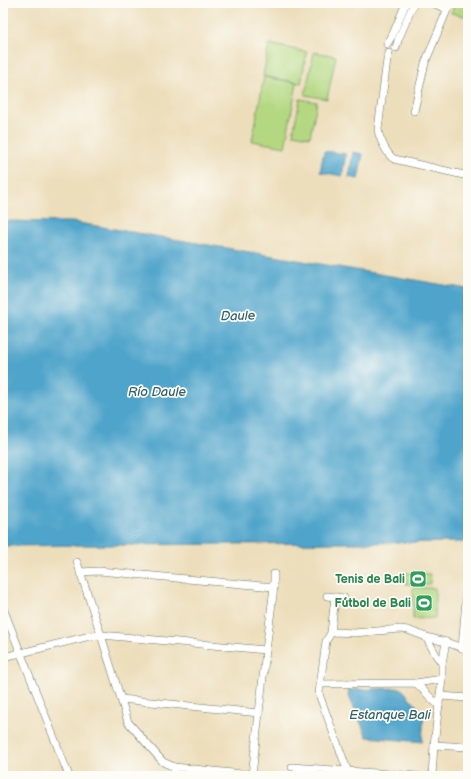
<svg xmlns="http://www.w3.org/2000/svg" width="471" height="779" viewBox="0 0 471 779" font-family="'Balsamiq Sans',sans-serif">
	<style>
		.green { fill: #b3d881; stroke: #698a5a }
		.water { fill: #4fa4cb; stroke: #377080 }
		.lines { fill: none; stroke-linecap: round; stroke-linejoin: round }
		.minor-casing { stroke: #677563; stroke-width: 8 }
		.minor { stroke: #fff; stroke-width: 7 }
		.labels { text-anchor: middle; stroke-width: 3.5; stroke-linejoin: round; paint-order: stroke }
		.leisure-label { font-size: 12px; font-weight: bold; fill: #27864d; stroke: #fdfcf7; text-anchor: end }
		.water-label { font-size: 13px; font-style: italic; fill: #306169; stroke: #fdfcf7 }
	</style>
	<rect width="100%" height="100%" fill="#fdfcf7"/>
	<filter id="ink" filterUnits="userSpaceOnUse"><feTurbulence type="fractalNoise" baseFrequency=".025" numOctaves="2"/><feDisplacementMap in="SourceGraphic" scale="8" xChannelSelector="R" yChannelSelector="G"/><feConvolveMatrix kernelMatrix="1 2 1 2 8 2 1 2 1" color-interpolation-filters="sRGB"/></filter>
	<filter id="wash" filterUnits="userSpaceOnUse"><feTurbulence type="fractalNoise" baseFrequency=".012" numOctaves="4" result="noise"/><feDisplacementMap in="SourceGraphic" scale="16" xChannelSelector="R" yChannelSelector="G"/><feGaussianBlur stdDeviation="0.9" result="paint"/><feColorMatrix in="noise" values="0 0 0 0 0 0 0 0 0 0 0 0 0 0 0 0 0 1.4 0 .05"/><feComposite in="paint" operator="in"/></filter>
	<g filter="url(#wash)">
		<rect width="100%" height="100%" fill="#eddebb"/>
		<g class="green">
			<path d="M455 3H468V17L451 13Z"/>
			<path d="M269 44 307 52 301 83 263 76Z"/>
			<path d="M314 52 336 56 327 99 305 95Z"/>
			<path d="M264 77 297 83 285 147 252 141Z"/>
			<path d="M300 99 317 102 310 137 293 134Z"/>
			<path d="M406 573 430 574V584H406Z"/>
			<path d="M413 588H435V618L413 619Z"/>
		</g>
		<g class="water">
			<path d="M324 151 346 154 342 176 320 172Z"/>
			<path d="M353 152 363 154 358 179 349 177Z"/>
			<path d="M3 221 73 222 468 289V542L3 546Z"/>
			<path d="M401 688 424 714 422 742 367 737 348 694 349 690Z"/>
		</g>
	</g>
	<g filter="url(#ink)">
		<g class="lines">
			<g class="minor-casing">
				<g id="minor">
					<path d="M432 3 447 9"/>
					<path d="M387 44 392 36 406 3"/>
					<path d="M396 48 398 40 414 3"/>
					<path d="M389 53 387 60 378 129C379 138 387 155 394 159L468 176"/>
					<path d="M414 111 425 63 450 3"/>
					<path d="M77 562 101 635 128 722 163 762 174 767 252 775"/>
					<path d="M80 572 99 571 274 587"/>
					<path d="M327 596 344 598"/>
					<path d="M3 608 69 776"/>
					<path d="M331 633 335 597"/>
					<path d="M426 637 436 655 442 663"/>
					<path d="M462 648 466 600"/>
					<path d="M3 657 21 653 90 636 101 635 266 650"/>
					<path d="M416 683 442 679"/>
					<path d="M320 684 416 683 439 706"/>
					<path d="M440 696 468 698"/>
					<path d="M121 699 259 713"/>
					<path d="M434 745 468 747"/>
					<path d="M174 767V776"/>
					<path d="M292 767 418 776"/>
					<path d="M348 772 320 697 319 693 326 641 331 633 335 632 354 633 400 629 408 630 426 637 446 642 462 648 468 649"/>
					<path d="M252 776 266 650 274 587V574"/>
					<path d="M432 776 434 745 442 679V663L446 642"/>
				</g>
			</g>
			<use href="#minor" class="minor"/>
		</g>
	</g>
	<defs>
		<g id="stadium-square" transform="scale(0.9)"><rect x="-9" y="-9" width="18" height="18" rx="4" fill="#2e9e5b" stroke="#fdfcf7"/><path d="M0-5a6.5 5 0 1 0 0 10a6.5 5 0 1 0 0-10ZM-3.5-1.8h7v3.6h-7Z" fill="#fff"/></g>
	</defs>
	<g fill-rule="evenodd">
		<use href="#stadium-square" x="418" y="579"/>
		<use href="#stadium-square" x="424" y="603"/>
	</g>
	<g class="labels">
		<g class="leisure-label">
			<text x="405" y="583">Tenis de Bali</text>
			<text x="411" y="607">Fútbol de Bali</text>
		</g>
		<g class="water-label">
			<text transform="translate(238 315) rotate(-1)" y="5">Daule</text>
			<text x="157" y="396">Río Daule</text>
			<text x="390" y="719">Estanque Bali</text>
		</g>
	</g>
	<rect width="471" height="779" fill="none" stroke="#fdfcf7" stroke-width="16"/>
</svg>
